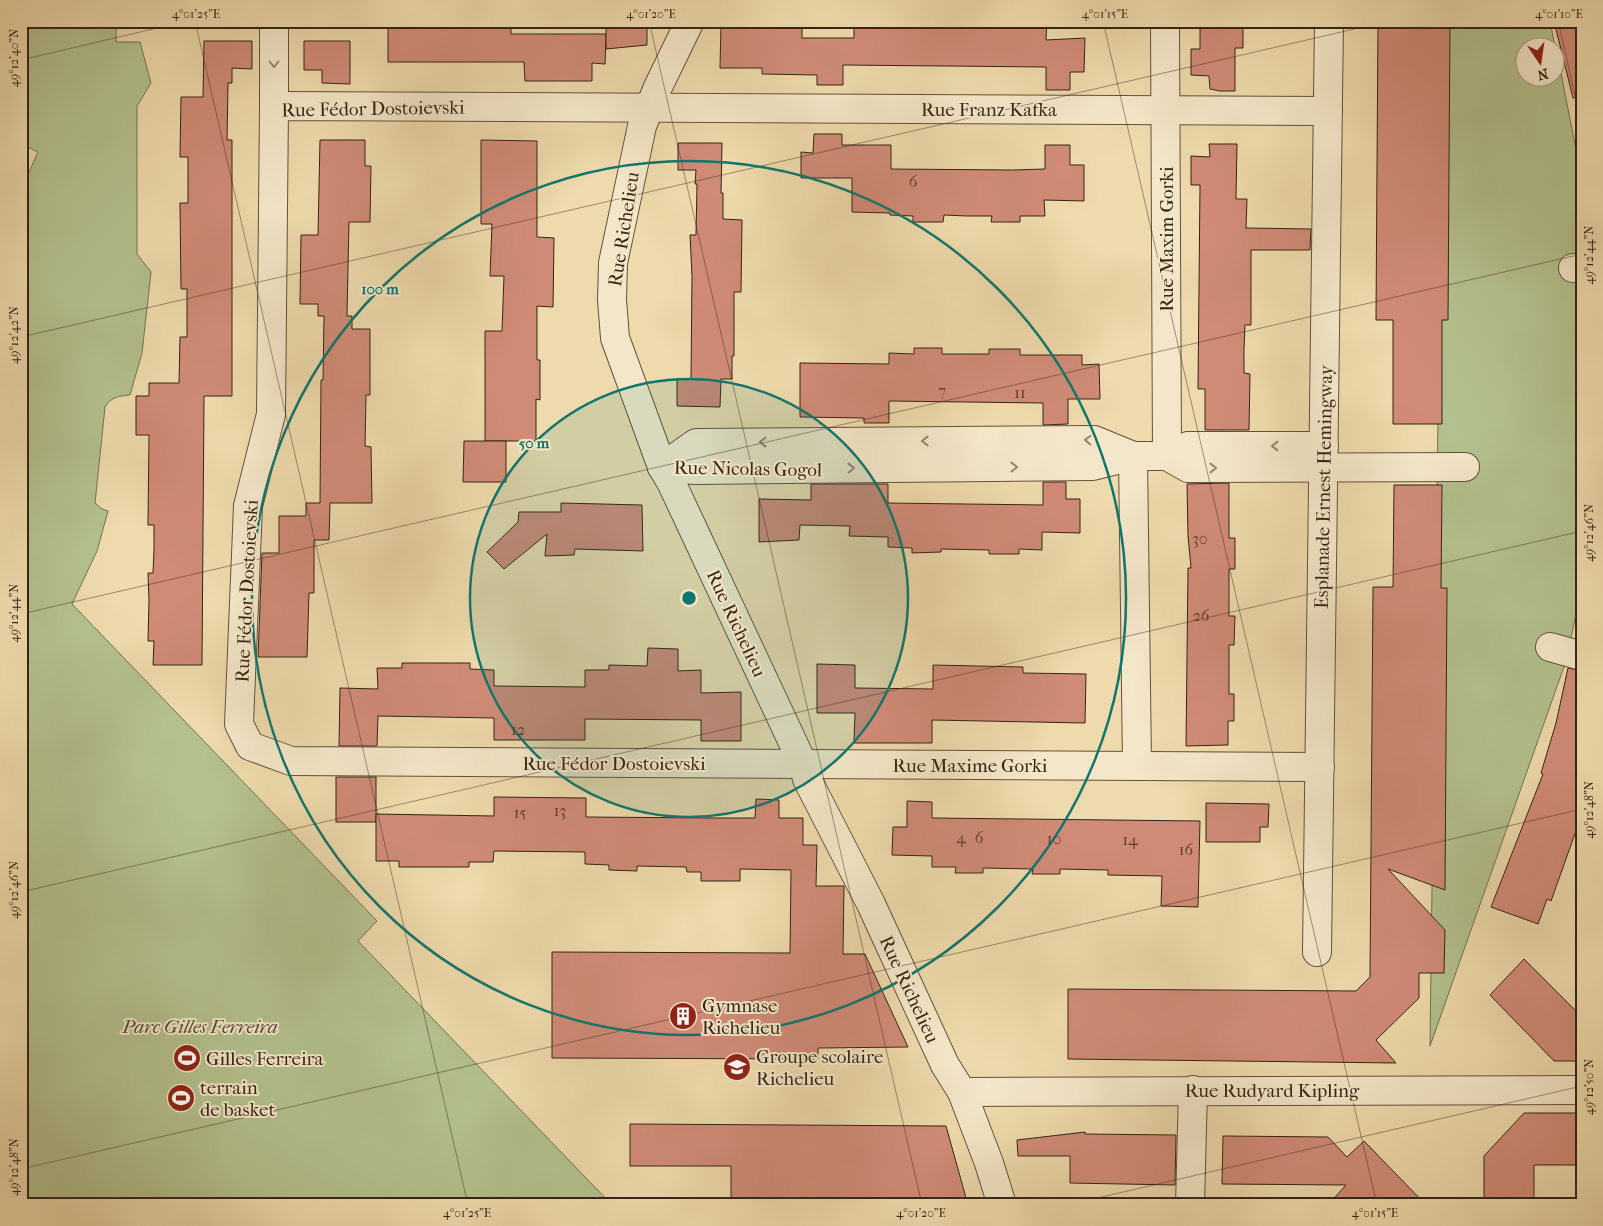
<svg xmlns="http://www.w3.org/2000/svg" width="1603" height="1226" viewBox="0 0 1603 1226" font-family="'IM FELL French Canon',serif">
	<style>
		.green { fill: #b3c18e; stroke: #747252 }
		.building { fill: #d08b77; stroke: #352416 }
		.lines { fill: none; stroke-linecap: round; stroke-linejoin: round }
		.minor-casing { stroke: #63523c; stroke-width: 30 }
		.minor { stroke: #f4e7c9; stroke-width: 28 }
		.oneway { stroke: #948670 }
		.ticks { fill: none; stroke: #352416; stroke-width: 1; stroke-opacity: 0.45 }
		.ring { fill: none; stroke: #0f766e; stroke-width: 2.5 }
		.labels { text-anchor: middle; stroke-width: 4; stroke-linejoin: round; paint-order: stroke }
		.number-label { font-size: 16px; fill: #5c3e2e }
		.street-label { font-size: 19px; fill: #352416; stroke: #f4e7c9 }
		.poi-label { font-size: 19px; fill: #352416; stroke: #f4e7c9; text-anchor: start }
		.park-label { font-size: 19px; font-style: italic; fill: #544b34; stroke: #f4e7c9 }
		.centre { fill: #0f766e; stroke: #f4e7c9; stroke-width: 2.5 }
		.ring-label { font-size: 15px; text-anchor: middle; font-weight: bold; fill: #0f766e; stroke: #f4e7c9; stroke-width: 4; stroke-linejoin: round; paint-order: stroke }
		.neatline { fill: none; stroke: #352416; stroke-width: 2 }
		.ticks-label { font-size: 12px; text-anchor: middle; fill: #352416 }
	</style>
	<rect width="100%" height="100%" fill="#eedaac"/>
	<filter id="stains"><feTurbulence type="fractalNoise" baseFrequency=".004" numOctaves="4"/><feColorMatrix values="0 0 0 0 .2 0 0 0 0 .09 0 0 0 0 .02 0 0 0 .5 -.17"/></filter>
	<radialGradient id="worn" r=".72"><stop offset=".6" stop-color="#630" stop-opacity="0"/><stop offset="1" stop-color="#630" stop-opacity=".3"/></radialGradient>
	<g class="green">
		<path d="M21 21H116V42H140L151 83 137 106V254L151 272 142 353 130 395C119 396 111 397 105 407L95 503 102 509 108 511 97 551 72 604 377 921 358 941 612 1205H21V190L38 152 21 144Z"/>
		<path d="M1443 21H1550L1555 47 1526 48V78H1556V48L1582 180V586L1566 661 1430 1046Z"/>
	</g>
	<g class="building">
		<path d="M388 21H511V34H606L605 64 592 63V81H525L524 62H388Z"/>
		<path d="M606 21H647V45L606 49Z"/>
		<path d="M746 21H780V24H802V38H854V21H1047L1046 40 1085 38 1084 72H1070V90H1046V67L843 65V85H817V75L762 74V68H720L721 24H746Z"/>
		<path d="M1200 21H1243V48H1235V91H1220L1210 89 1209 76 1191 75V49H1200Z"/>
		<path d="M1378 21H1450L1448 320H1442V424H1393V320H1376Z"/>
		<path d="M1554 21H1582V97L1573 98Z"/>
		<path d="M204 41H252V69L232 68V83H228L227 140H232V396H204L202 665H153L154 641H148L149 601 148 573H153L154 550V525H148L149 435H136V396H149V383H179L180 337H187V289H181L180 203H188V157H180L181 97H203Z"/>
		<path d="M304 41H350V84L322 83V70H304Z"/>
		<path d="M814 134H842V145H891V169L1013 170 1045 169V145H1070V165H1084V201L1044 200 1045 216H1020V222H991L992 216H967L944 215 943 222H913V216L890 215V213L852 212V178H801V152L813 153Z"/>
		<path d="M320 140H365V166H371L370 222H349L347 316H352V329H370V395H366L365 446 371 447 372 503H330L329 540H314V593H309L307 657H258L262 553H279V516H306V503H320L321 380H323L324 316H318V304H300L301 235H318Z"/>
		<path d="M481 140 537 141V237L554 238 553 307 537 306V360H540V400L536 399V441H485V331H502L504 276H490L492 224H481Z"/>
		<path d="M678 143H722L721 193H723V219L742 220 741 292H734V356H732V379H721L720 407 677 406V379H691L692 276 690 235H696L697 184H695L696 170H678Z"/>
		<path d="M1209 144H1237L1236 199H1247L1246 228 1311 229 1310 250H1251V325H1245L1244 349V373L1250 374 1249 430H1205V389H1198L1200 185H1191V156L1210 157Z"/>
		<path d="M914 348H942V354H989V349H1020V355H1082V365L1099 364 1100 399H1068V424L1043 425V403L889 401V423H864V418L800 417V363L889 364V353L914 354Z"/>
		<path d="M464 441H506V482H463Z"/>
		<path d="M1043 482H1066V499H1080V533L1042 532V550L1019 549V554H989V550L941 549V552L912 553V548L888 547V537L849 536 850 526 800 525 799 540 759 542V499L811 500V484H888V503L1043 505Z"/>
		<path d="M1229 483V538H1235V569H1229V616H1235L1234 645H1229V694H1234V721H1228V745L1186 746 1188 568H1191L1188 536 1187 484Z"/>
		<path d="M1394 485H1442L1441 588H1447L1445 890 1388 869 1445 930 1444 973H1419V998L1376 1040 1396 1063 1068 1059V989L1356 991 1370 977 1373 587H1393Z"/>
		<path d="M561 503 642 505 643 551 575 549 574 555 545 556 547 534 504 569 487 552 518 522 519 512H561Z"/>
		<path d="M648 648 678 649V671L701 670V693L741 692V741H701V720L585 719V740H494V718L378 716 377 746H339L340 688 378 689 377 668H402V663H470V669L494 670V686L585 687V670H609V665L647 666Z"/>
		<path d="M817 664 855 665V688L933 689V665L1023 667V673L1086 674 1085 723 932 720V743H854L855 713H817Z"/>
		<path d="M1568 668 1582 671V814L1551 901 1547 899 1538 924 1491 907 1543 774 1541 773 1556 723Z"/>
		<rect x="336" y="777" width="40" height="45"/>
		<path d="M494 797 586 798V817L716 818H755L756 799 779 800V818H803V845H817L816 886H844L843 954H865L908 1047 818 1048V1059L552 1058V952L790 953 791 870 740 869V881H701V872H687L686 867 637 866V871L609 870V865L585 864V852L494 851 493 862H469V867H399V861H376V814L494 816Z"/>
		<path d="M907 801 932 802V818L1200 821 1198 907 1161 906 1162 876 1108 875V870L1060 869V874H1032L1033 869 983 868V873H955L956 867H932V856L892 855 893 827H907Z"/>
		<path d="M1206 803 1269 804 1268 827H1260V842H1206Z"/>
		<path d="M1524 959 1582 1017V1061H1554L1490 995Z"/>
		<path d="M1524 1113H1582V1165H1534V1205H1484V1156Z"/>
		<path d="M630 1124 946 1126 968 1205H731V1166H630Z"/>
		<path d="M1085 1132V1134L1176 1135 1175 1185 1070 1183V1156H1018L1017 1140Z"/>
		<path d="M1223 1136 1328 1137 1347 1157 1364 1141 1426 1205H1328L1346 1185 1222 1184Z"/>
	</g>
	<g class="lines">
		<g class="minor-casing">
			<g id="minor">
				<path d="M274 21V106"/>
				<path d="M690 21 658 87 642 126 613 263 612 300 615 338 662 467 672 484 803 764 807 779 871 904 945 1065 962 1092 989 1163 1002 1205"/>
				<path d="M1165 21 1167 456"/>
				<path d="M1573 268H1582"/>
				<path d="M1133 456 1137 765"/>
				<path d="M1167 456 1188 468 1465 467"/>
				<path d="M662 467 695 470 1093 466 1133 456H1167L1188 446H1324"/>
				<path d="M662 467 696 443 1094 440 1133 456"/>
				<path d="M1550 647 1582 656"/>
				<path d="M1320 767 291 761 250 746 239 724 248 506 271 414 274 106 1328 111"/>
				<path d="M1317 952 1329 21"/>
				<path d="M962 1092 1582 1090"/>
				<path d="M1190 1205 1193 1090"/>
			</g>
		</g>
		<use href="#minor" class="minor"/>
	</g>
	<defs><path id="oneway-chevron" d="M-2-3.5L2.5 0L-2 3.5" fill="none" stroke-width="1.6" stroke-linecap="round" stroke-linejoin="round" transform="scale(1.25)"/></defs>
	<g class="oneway">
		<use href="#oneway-chevron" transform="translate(274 64) rotate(90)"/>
		<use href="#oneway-chevron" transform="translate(1088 440) rotate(-178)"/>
		<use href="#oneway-chevron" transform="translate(925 441) rotate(180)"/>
		<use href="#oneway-chevron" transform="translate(763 442) rotate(180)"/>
		<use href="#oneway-chevron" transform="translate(1275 446) rotate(-180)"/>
		<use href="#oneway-chevron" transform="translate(1014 467) rotate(-1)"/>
		<use href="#oneway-chevron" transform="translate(851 468) rotate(-1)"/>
		<use href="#oneway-chevron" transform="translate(1213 468)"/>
	</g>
	<path class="ticks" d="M195 21 468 1205M649 21 922 1205M1103 21 1377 1205M1558 21 1582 126M21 60 187 21M21 337 1389 21M21 614 1582 254M21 892 1582 531M21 1169 1582 809M1067 1205 1582 1086"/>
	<circle cx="689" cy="598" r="219" fill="#0f766e" fill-opacity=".12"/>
	<g class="ring">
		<circle cx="689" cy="598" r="219"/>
		<circle cx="689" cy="598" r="437"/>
	</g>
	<defs>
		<g id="building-disc" transform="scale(1.4375)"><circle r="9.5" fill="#8f2418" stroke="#f4e7c9"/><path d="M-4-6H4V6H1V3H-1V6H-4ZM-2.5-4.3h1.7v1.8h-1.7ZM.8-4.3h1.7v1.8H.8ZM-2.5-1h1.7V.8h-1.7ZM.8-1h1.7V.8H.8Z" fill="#fff"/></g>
		<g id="stadium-disc" transform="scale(1.4375)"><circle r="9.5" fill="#8f2418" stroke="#f4e7c9"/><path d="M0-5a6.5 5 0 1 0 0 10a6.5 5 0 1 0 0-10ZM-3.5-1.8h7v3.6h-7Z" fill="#fff"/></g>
		<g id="school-disc" transform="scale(1.4375)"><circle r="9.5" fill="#8f2418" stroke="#f4e7c9"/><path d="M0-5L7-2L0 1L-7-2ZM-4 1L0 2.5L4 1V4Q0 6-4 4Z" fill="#fff"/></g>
	</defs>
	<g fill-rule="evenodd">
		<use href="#building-disc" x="683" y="1016"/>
		<use href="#stadium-disc" x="187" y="1058"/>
		<use href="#school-disc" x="737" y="1067"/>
		<use href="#stadium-disc" x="181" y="1098"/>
	</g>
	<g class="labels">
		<g class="number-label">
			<text x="913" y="187">6</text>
			<text x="942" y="396">7</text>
			<text x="1020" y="398">11</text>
			<text x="1200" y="544">30</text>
			<text x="1201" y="621">26</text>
			<text x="518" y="735">12</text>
			<text x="560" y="816">13</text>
			<text x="520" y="818">15</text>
			<text x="961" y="843">4</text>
			<text x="979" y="843">6</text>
			<text x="1054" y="844">10</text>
			<text x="1130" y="845">14</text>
			<text x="1186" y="855">16</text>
		</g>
		<g class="street-label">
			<text transform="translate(373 108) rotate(-1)" y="7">Rue Fédor Dostoievski</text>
			<text x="989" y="116">Rue Franz Kafka</text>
			<text transform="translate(623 229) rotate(-81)" y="7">Rue Richelieu</text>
			<text transform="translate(1166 239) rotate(-90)" y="7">Rue Maxim Gorki</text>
			<text transform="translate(748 468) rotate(1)" y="7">Rue Nicolas Gogol</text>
			<text transform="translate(1323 487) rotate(-89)" y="7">Esplanade Ernest Hemingway</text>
			<text transform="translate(246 591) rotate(-87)" y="7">Rue Fédor Dostoievski</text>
			<text transform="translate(737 623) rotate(65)" y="7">Rue Richelieu</text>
			<text x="614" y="770">Rue Fédor Dostoievski</text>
			<text x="970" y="772">Rue Maxime Gorki</text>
			<text transform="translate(910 989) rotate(65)" y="7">Rue Richelieu</text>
			<text x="1272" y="1097">Rue Rudyard Kipling</text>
		</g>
		<g class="poi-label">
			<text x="702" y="1012">Gymnase<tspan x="702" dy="22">Richelieu</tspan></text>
			<text x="756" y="1063">Groupe scolaire<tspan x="756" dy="22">Richelieu</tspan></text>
			<text x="206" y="1065">Gilles Ferreira</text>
			<text x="200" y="1094">terrain<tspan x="200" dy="22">de basket</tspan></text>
		</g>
		<g class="park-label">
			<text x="200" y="1033">Parc Gilles Ferreira</text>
		</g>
	</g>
	<circle cx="689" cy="598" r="8" class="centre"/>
	<g class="ring-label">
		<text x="380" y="294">100 m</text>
		<text x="534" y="448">50 m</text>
	</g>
	<rect width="1603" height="1226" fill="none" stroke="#eedaac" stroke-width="55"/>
	<g transform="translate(1540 62) rotate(167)"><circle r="24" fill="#f4e7c9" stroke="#a89981"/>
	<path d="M0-4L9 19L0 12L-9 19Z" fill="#8f2418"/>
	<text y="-8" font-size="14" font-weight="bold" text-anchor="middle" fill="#352416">N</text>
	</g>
	<rect x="28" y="28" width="1548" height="1170" class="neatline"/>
	<g class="ticks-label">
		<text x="196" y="18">4°01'25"E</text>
		<text x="651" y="18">4°01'20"E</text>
		<text x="1105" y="18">4°01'15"E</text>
		<text x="1559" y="18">4°01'10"E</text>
		<text transform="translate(14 58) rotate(-90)" y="4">49°12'40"N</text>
		<text transform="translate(1589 255) rotate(-90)" y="4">49°12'44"N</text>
		<text transform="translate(14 335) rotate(-90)" y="4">49°12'42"N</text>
		<text transform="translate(1589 533) rotate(-90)" y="4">49°12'46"N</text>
		<text transform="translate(14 613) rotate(-90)" y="4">49°12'44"N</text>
		<text transform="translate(1589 810) rotate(-90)" y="4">49°12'48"N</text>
		<text transform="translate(14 890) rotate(-90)" y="4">49°12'46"N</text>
		<text transform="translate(1589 1087) rotate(-90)" y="4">49°12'50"N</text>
		<text transform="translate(14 1167) rotate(-90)" y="4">49°12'48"N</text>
		<text x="467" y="1217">4°01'25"E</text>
		<text x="921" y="1217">4°01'20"E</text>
		<text x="1375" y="1217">4°01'15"E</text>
	</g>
	<rect width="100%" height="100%" filter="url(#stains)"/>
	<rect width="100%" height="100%" fill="url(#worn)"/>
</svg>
